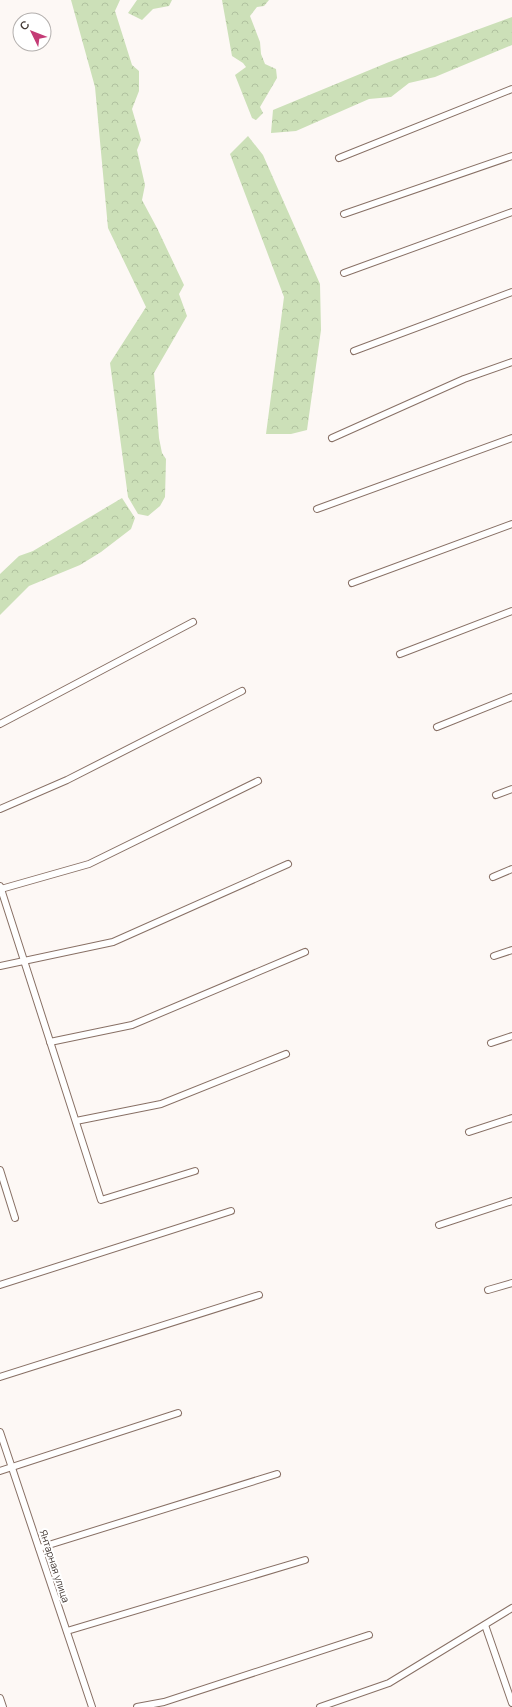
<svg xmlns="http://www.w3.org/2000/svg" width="512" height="1707" viewBox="0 0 512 1707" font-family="Manrope,sans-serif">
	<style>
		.forest { fill: url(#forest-crowns) }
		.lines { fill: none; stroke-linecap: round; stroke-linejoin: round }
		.street-casing { stroke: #887065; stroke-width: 8 }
		.street { stroke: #fff; stroke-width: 6 }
		.labels { text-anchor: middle; stroke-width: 4; stroke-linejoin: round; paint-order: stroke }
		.street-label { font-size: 10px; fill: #423833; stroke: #fff }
	</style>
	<defs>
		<pattern id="forest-crowns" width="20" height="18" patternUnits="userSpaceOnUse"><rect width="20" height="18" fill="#cce0b8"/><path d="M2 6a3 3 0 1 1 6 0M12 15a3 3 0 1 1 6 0" fill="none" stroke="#b0c19f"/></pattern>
	</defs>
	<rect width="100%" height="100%" fill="#fdf8f5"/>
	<g class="forest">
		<path d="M71 0H120L115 11 132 65 139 71V91L132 109 141 140 137 150 145 185 142 200 157 228 184 285 179 294 187 316 154 373 159 438 162 453 166 459 165 497 160 506 148 516 138 514 128 497 110 363 146 307 108 228 95 87Z"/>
		<path d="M137 0H172L169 6 153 9 142 20 128 13Z"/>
		<path d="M222 0H269L264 6 257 7 250 16 260 42 261 54 265 64 276 69 277 78 260 107 263 113 256 120 252 118 235 75 246 67 243 63 232 56Z"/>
		<path d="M512 17V45L435 77 409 83 391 97 369 99 296 131 271 133 273 110 389 62Z"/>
		<path d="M248 136 263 155 320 284 321 330 307 430 291 434H266L284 297 230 154Z"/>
		<path d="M122 498 135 518 131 529 101 552 80 565 29 586 0 615V574L19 556 33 551Z"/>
	</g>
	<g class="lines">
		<g class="street-casing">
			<g id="street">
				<path d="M339 158 512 89"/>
				<path d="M344 214 512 156"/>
				<path d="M344 273 512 212"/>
				<path d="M354 351 512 292"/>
				<path d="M332 438 464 379 512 362"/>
				<path d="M317 509 512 438"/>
				<path d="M352 583 512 524"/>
				<path d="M400 654 512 611"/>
				<path d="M0 724 193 622"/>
				<path d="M437 727 512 697"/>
				<path d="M496 795 512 789"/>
				<path d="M0 809 67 780 242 691"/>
				<path d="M493 877 512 869"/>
				<path d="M0 886 101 1200 195 1171"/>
				<path d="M1 889 89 864 258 781"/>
				<path d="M494 956 512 950"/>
				<path d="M0 966 113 942 288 864"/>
				<path d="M50 1042 132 1025 305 952"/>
				<path d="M491 1043 512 1036"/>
				<path d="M76 1121 161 1104 286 1054"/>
				<path d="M469 1132 512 1118"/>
				<path d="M0 1170 15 1218"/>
				<path d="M439 1225 512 1201"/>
				<path d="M0 1285 231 1211"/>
				<path d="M488 1290 512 1283"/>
				<path d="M0 1377 259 1295"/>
				<path d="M0 1432 92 1707"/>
				<path d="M0 1471 178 1413"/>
				<path d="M39 1548 277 1474"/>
				<path d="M485 1625 512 1703"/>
				<path d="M67 1631 305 1560"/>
				<path d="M0 1698 3 1707"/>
				<path d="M137 1707 164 1702 369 1635"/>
				<path d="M320 1707 389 1683 512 1608"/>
			</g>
		</g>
		<use href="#street" class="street"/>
	</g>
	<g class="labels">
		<g class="street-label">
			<text transform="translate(55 1566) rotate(72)" y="4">Янтарная улица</text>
		</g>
	</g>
	<g transform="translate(32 32) rotate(313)"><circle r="19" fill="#ffffff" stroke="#b3afad"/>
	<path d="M0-3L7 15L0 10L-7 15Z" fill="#c43b76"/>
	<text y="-6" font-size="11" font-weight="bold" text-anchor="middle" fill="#423833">С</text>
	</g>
</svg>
